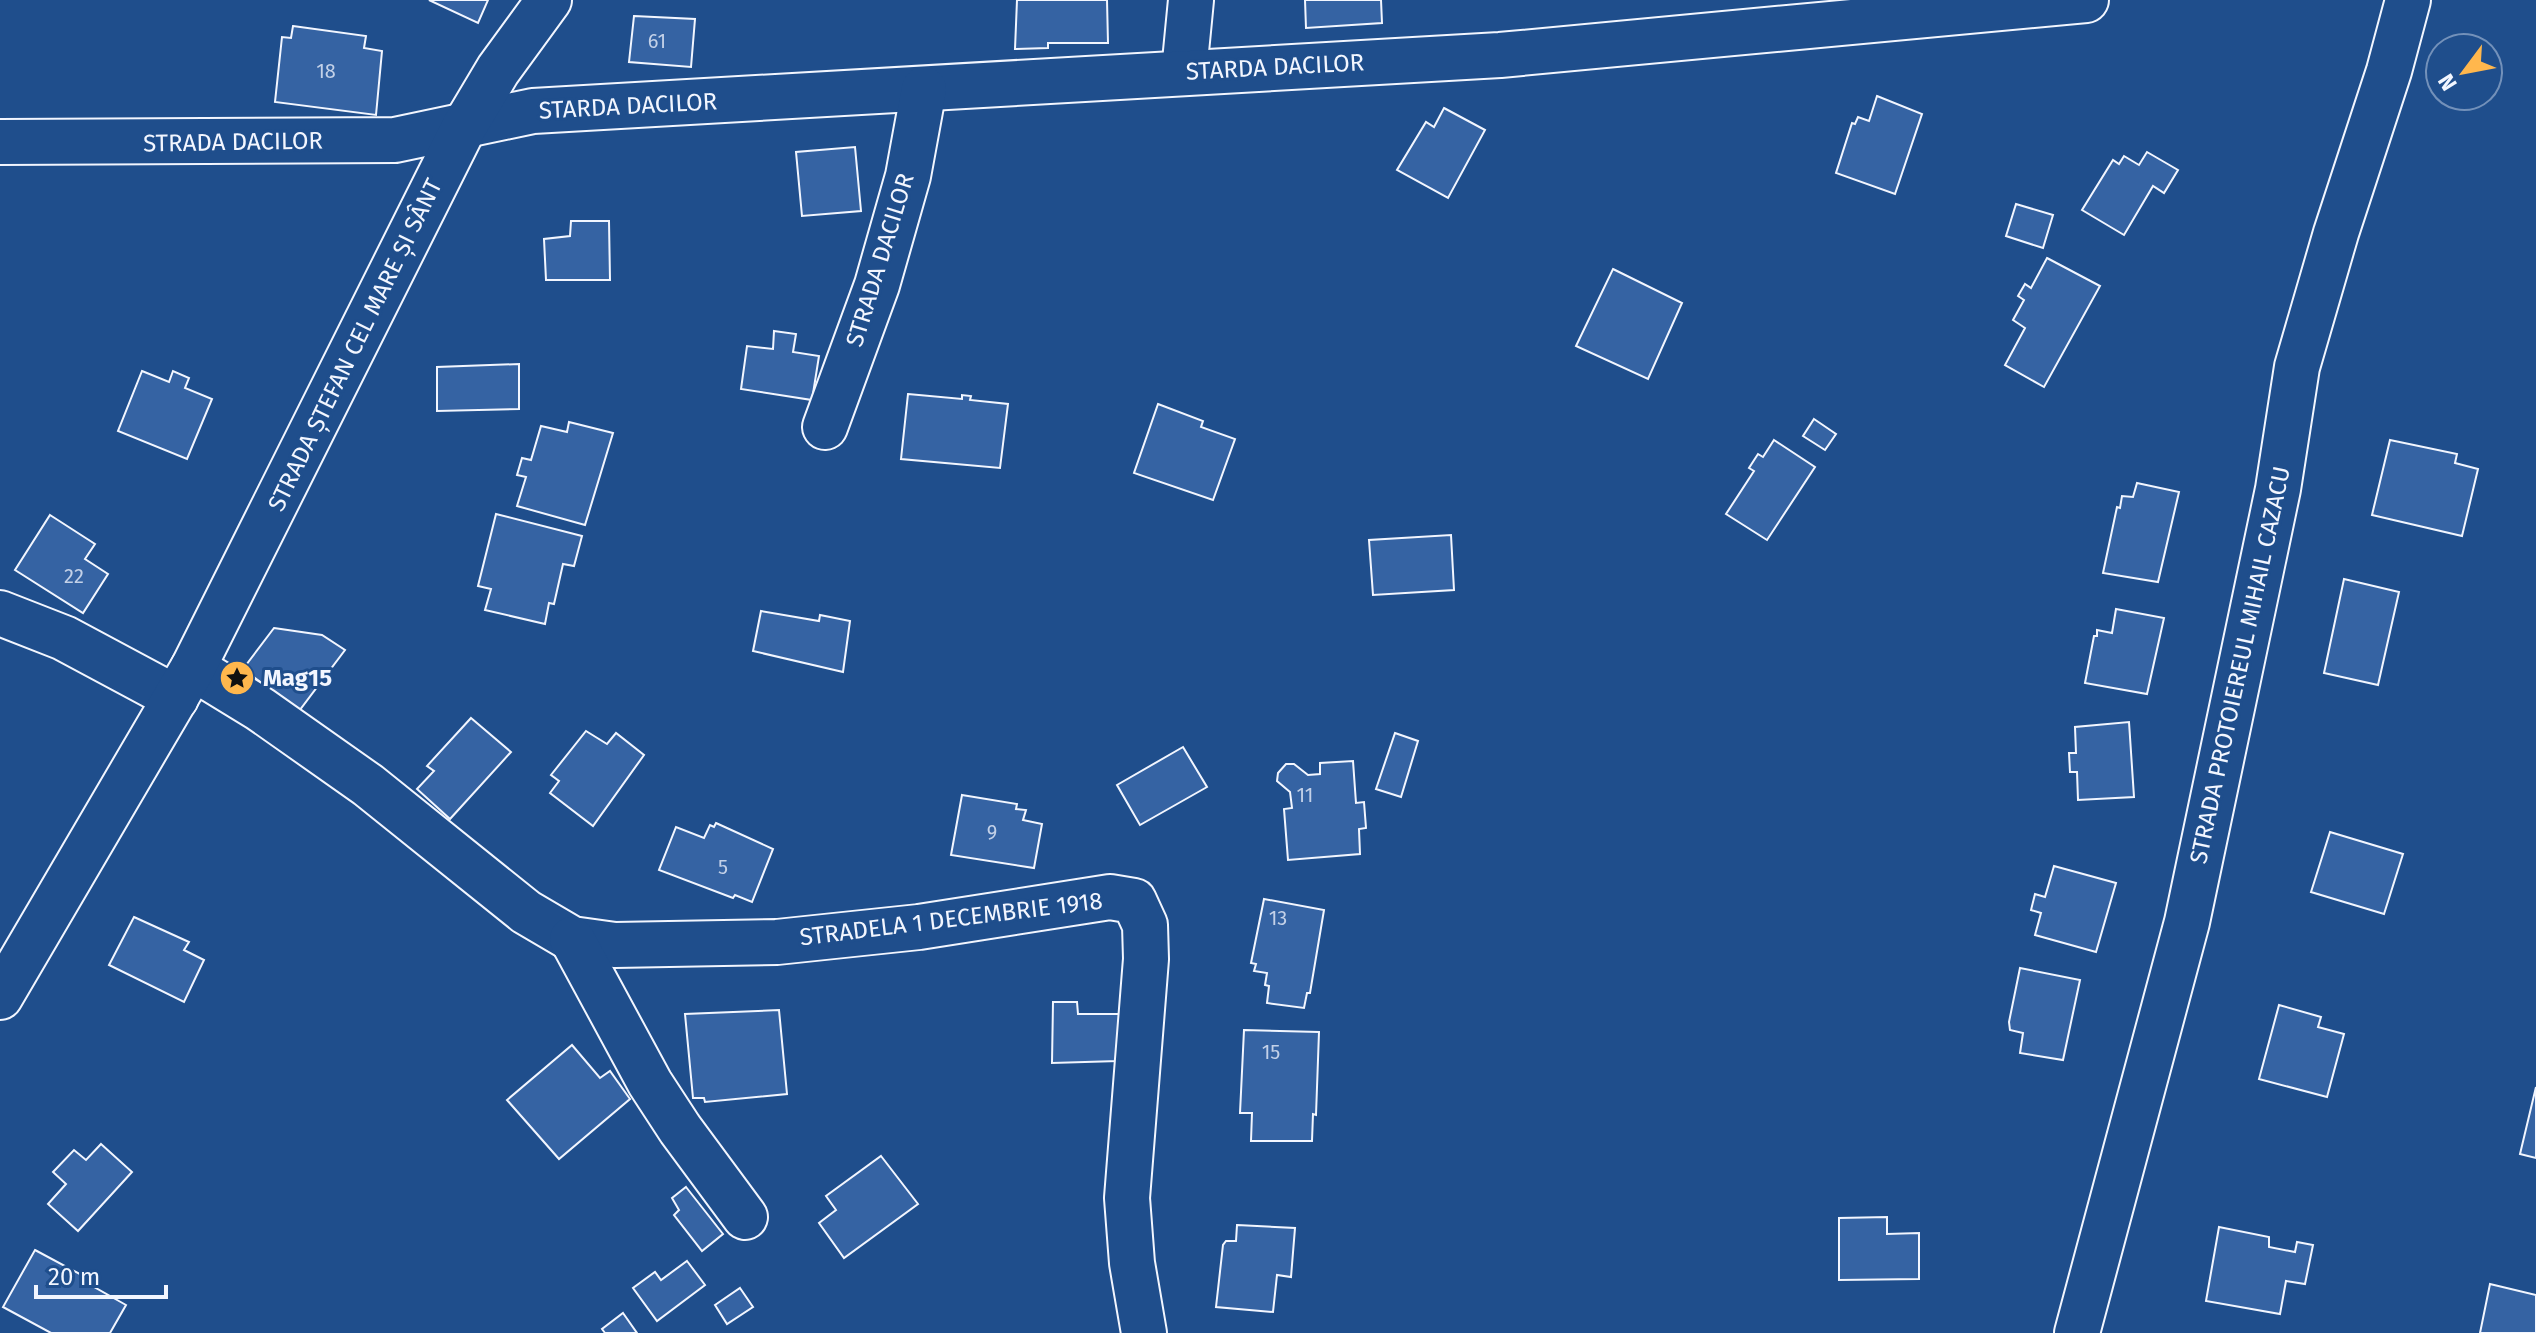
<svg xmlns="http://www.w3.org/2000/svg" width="2536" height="1333" viewBox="0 0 2536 1333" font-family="'Fira Sans',sans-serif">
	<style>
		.building { fill: #3563a3; stroke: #f2f6ff; stroke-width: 2 }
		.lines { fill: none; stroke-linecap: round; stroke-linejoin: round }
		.minor-casing { stroke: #f2f6ff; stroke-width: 48 }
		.minor { stroke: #1f4e8c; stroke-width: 44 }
		.labels { text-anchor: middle; stroke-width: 6; stroke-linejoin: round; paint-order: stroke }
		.number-label { font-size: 20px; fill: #c3d1e8 }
		.street-label { font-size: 24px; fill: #f2f6ff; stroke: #1f4e8c }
		.poi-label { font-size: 24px; font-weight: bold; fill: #f2f6ff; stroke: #1f4e8c; text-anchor: start }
	</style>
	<rect width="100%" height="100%" fill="#1f4e8c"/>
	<g class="building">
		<path d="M429 0H488L478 23Z"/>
		<path d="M1017 0H1107L1108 43H1048V48L1015 49Z"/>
		<path d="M1305 0H1381L1382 23 1306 28Z"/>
		<path d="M634 16 695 19 691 67 629 62Z"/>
		<path d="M293 26 366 36 364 48 382 51 376 115 275 102 282 37 291 38Z"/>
		<path d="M1877 96 1922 114 1895 194 1836 173 1852 123 1855 124 1858 117 1869 121Z"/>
		<path d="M1444 108 1485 130 1448 198 1397 170 1426 122 1434 127Z"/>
		<path d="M855 147 861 211 802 216 796 152Z"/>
		<path d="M2147 152 2178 170 2164 193 2153 186 2124 235 2082 210 2113 160 2119 164 2124 156 2139 165Z"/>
		<path d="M2016 204 2053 215 2043 248 2006 236Z"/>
		<path d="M571 221H609L610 280H546L544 239 570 236Z"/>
		<path d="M2047 258 2100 286 2044 387 2005 365 2025 328 2013 320 2024 300 2018 296 2025 284 2031 288Z"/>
		<path d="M1613 269 1682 303 1648 379 1576 346Z"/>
		<path d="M774 331 796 334 793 352 819 356 812 400 741 389 747 346 773 349Z"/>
		<path d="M519 364V409L437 411V367Z"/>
		<path d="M142 371 169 382 173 371 189 378 185 388 212 399 187 459 118 431Z"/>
		<path d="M908 394 962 399V395L971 396 970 400 1008 404 1000 468 901 459Z"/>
		<path d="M1158 404 1203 421 1201 427 1235 439 1213 500 1134 473Z"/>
		<path d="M1814 419 1836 434 1825 450 1803 436Z"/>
		<path d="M569 422 613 433 585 525 517 506 526 477 517 475 522 458 531 460 541 426 567 432Z"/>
		<path d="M1774 440 1815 467 1767 540 1726 514 1754 471 1749 468 1758 454 1763 457Z"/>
		<path d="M2390 440 2457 454 2455 463 2478 469 2462 536 2372 515Z"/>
		<path d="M2137 483 2179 492 2158 582 2103 573 2117 507 2120 508 2122 496 2133 497Z"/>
		<path d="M496 514 582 536 574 566 563 564 554 604 549 603 545 624 485 610 491 589 478 586Z"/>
		<path d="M50 515 95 544 85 559 108 574 83 613 15 570Z"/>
		<path d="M1451 535 1454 590 1373 595 1369 540Z"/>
		<path d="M2344 579 2399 592 2378 685 2324 673Z"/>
		<path d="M2116 609 2164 618 2147 694 2085 683 2094 636H2097V630L2112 633Z"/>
		<path d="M761 611 819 621 820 615 850 621 843 672 753 651Z"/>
		<path d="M274 628 322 635 345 650 299 711 243 669Z"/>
		<path d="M471 718 511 752 450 819 417 789 434 771 427 766Z"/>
		<path d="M2129 722 2134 797 2078 800 2077 772H2070L2069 753H2076L2075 727Z"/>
		<path d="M586 731 607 744 616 733 644 755 593 826 550 793 559 781 551 775Z"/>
		<path d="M1395 733 1418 741 1401 797 1376 789Z"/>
		<path d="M1183 747 1207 787 1140 825 1117 785Z"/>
		<path d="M1353 761 1356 803 1364 802 1366 828 1359 829 1360 854 1288 860 1284 809 1292 808 1290 792 1277 781 1278 773 1286 764H1294L1308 775 1320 774V763Z"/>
		<path d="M962 795 1017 804 1016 809 1026 810 1023 820 1042 824 1034 868 951 855Z"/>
		<path d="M716 823 773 849 752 902 735 895 733 898 659 870 676 827 704 838 710 825 714 827Z"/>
		<path d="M2330 832 2403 854 2384 914 2311 892Z"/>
		<path d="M2054 866 2116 883 2096 952 2035 935 2041 913 2031 910 2035 894 2045 897Z"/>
		<path d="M1264 899 1324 910 1310 993H1307L1304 1008 1267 1003 1269 986 1265 985 1267 973 1254 971 1256 964 1251 963Z"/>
		<path d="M134 917 189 942 184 950 204 960 184 1002 109 965Z"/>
		<path d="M2020 968 2080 980 2063 1060 2020 1053 2023 1033 2010 1030 2009 1022Z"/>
		<path d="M1053 1002H1077L1078 1014H1120L1118 1061 1052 1063Z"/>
		<path d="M2279 1005 2321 1017 2318 1027 2344 1034 2327 1097 2259 1079Z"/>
		<path d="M779 1010 787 1094 705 1102 704 1098H693L685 1014Z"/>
		<path d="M1244 1030 1319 1032 1316 1115 1313 1114 1312 1141H1251L1252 1113H1240Z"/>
		<path d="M572 1045 600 1078 610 1071 630 1099 559 1159 507 1100Z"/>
		<path d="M2536 1087V1158L2520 1154Z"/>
		<path d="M101 1144 132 1172 78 1231 48 1204 66 1184 53 1172 74 1150 86 1160Z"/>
		<path d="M881 1156 918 1204 844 1258 819 1223 836 1210 826 1196Z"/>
		<path d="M686 1187 723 1234 702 1251 674 1215 679 1210 672 1198Z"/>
		<path d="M1887 1217V1234L1919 1233V1279L1839 1280V1218Z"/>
		<path d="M1237 1225 1295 1228 1291 1277 1277 1275 1273 1312 1216 1307 1223 1245 1226 1241H1236Z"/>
		<path d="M2219 1227 2269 1237V1247L2295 1252 2297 1242 2313 1245 2305 1284 2286 1281 2280 1314 2206 1301Z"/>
		<path d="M35 1250 91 1280 89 1284 126 1305 110 1333H51L3 1307Z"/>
		<path d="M687 1261 705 1285 657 1321 633 1288 655 1272 661 1280Z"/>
		<path d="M2490 1284 2536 1295V1333H2480Z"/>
		<path d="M740 1288 753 1307 727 1324 715 1305Z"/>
		<path d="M623 1313 637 1333H605L602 1329Z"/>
	</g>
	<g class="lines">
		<g class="minor-casing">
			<g id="minor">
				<path d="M1184 72 1191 0"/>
				<path d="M0 142 395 140 533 111 1500 55 2086 0"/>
				<path d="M825 427 877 285 908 176 924 89"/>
				<path d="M0 613 64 638 176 698"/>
				<path d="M193 668 260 709 368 785 526 912 572 939 615 945 777 942 919 927 1110 897 1134 901 1145 925 1146 959 1127 1198 1132 1263 1144 1333"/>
				<path d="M572 939 650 1083 680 1129 745 1217"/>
				<path d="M0 997 193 668 464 127 498 70 549 0"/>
				<path d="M2077 1333 2187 922 2278 489 2297 367 2336 233 2389 71 2408 0"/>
			</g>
		</g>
		<use href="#minor" class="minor"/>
	</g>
	<defs>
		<g id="sight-disc" transform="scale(1.8)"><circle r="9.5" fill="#ffb74d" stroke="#1f4e8c"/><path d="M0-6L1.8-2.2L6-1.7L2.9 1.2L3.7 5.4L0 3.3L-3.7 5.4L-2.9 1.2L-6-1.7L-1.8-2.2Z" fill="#111"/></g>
	</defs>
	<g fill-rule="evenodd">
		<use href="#sight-disc" x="237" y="678"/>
	</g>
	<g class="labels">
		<g class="number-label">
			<text x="657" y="48">61</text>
			<text x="326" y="78">18</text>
			<text x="74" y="583">22</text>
			<text x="1305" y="802">11</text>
			<text x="992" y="839">9</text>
			<text x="723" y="874">5</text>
			<text x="1278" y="925">13</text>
			<text x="1271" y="1059">15</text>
		</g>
		<g class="street-label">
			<text transform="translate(1275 67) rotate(-3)" y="8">STARDA DACILOR</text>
			<text transform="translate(628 106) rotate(-3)" y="8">STARDA DACILOR</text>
			<text transform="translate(233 142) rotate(-1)" y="8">STRADA DACILOR</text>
			<text transform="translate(880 260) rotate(-73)" y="8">STRADA DACILOR</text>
			<text transform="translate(355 345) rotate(-64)" y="8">STRADA ȘTEFAN CEL MARE ȘI SÂNT</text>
			<text transform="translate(2240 665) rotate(-78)" y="8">STRADA PROTOIEREUL MIHAIL CAZACU</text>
			<text transform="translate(951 919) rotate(-7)" y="8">STRADELA 1 DECEMBRIE 1918</text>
		</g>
		<g class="poi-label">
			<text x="263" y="686">Mag15</text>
		</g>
	</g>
	<g transform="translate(2464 72) rotate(238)"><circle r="38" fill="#1f4e8c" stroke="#7391ba" stroke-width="2"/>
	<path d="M0-6L14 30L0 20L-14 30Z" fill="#ffb74d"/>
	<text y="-12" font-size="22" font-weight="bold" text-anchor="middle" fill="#f2f6ff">N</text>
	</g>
	<path d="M36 1285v12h130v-12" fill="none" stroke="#f2f6ff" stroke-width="4"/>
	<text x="48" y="1285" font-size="24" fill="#f2f6ff" stroke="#1f4e8c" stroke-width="6" paint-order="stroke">20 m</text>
</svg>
